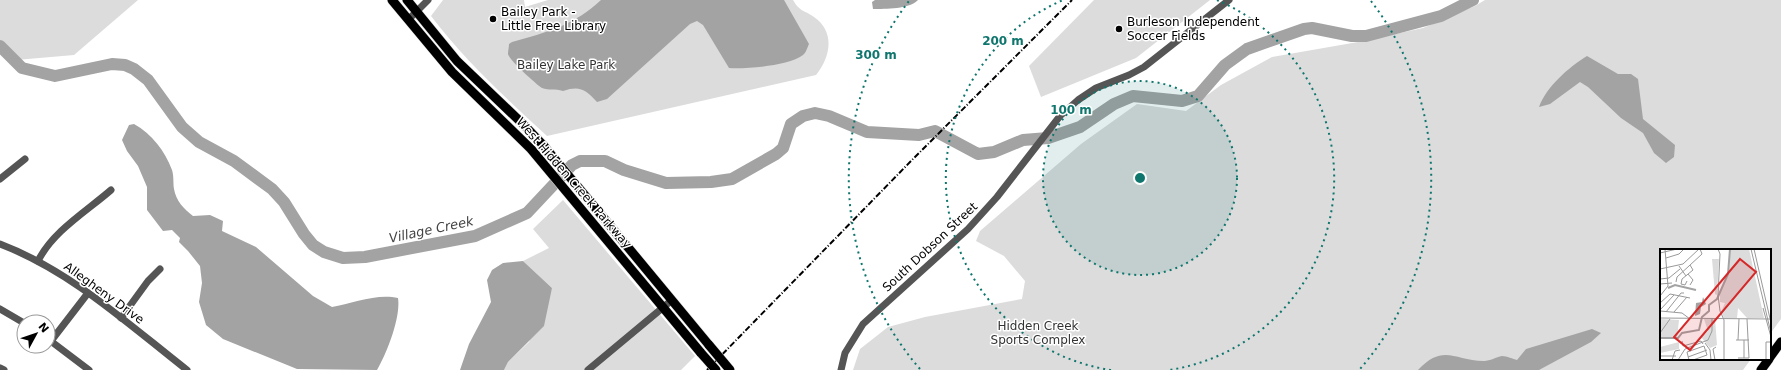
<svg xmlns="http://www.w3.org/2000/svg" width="1781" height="370" viewBox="0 0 1781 370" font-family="'DejaVu Sans',sans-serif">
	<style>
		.green { fill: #dcdcdc }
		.water { fill: #a3a3a3 }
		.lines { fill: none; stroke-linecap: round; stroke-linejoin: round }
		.river { stroke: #a3a3a3; stroke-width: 12 }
		.major-casing { stroke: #dbdbdb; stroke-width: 10 }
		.minor { stroke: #555; stroke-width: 7 }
		.major { stroke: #000; stroke-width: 9 }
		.rail { stroke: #000; stroke-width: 2; stroke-dasharray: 6 2 1 2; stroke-linecap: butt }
		.major-bridge-casing { stroke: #dbdbdb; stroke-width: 10; stroke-linecap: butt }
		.major-bridge { stroke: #000; stroke-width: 9 }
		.ring { fill: none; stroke: #0f766e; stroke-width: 2; stroke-dasharray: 2 4 }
		.poi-dot { fill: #000; stroke: #fff; stroke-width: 1.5 }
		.labels { text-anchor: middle; stroke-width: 3; stroke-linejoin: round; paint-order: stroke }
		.poi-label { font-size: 12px; fill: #000; stroke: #fff; text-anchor: start }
		.park-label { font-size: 12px; fill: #333; stroke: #fff }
		.street-label { font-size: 12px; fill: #000; stroke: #fff }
		.water-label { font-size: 13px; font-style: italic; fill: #444; stroke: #fff }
		.inset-river { fill: none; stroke: #a3a3a3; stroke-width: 2 }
		.inset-road { fill: none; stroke: #999; stroke-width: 1 }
		.view { fill: #d62828; fill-opacity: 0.15; stroke: #d62828; stroke-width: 2 }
		.inset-edge { fill: none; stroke: #000; stroke-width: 2 }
		.centre { fill: #0f766e; stroke: #fff; stroke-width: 2 }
		.ring-label { font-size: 12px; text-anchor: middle; font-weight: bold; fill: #0f766e; stroke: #fff; stroke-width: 3; stroke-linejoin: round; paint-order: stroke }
	</style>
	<rect width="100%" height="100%" fill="#fff"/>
	<g class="green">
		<path d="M0 0H138L74 55 16 60 0 44Z"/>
		<path d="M443 0H524L525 7 548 0H793C800 12 804 10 814 17 836 32 830 58 816 75L547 136C506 98 465 61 431 16Z"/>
		<path d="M1094 0H1210L1136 58 1041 97 1029 66Z"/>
		<path d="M1485 0H1781V319L1770 334V250H1661V359H1751L1743 370H853L860 349 888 327 925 317 1022 299 1025 281 1004 256 976 241 980 231 1081 144 1137 104 1186 111 1221 85 1272 57 1358 42 1423 28 1475 6Z"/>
		<path d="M563 200 695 356 681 370H504L508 362 529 342 552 288 523 261 549 248 533 229Z"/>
	</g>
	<g class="water">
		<path d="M601 0H784L809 44C807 48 806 53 803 55 788 66 747 69 729 68L703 25 697 21 690 24 607 99 597 102C586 90 580 85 563 91 555 88 549 91 542 88 536 84 509 60 508 54 508 51 509 47 509 44L512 42C546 33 576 24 601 0Z"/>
		<path d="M875 0H918C910 9 885 9 873 9L872 2Z"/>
		<path d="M1587 56 1618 74H1631L1638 79 1643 119 1675 145 1674 157 1666 163 1654 153 1643 133 1621 118 1588 87 1580 82 1550 104 1539 107C1547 86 1568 68 1587 56Z"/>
		<path d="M134 124C152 134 165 151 172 170 174 176 173 183 174 189 176 201 184 209 193 216L210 215 223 221 222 231 256 247 313 296 332 307C352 303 378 293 398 298 401 317 387 353 377 370L297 369 223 339 206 325 199 302 202 283 200 266 188 251 179 242 180 238 172 230 163 231 147 210V187L138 166 127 151 122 140 129 125Z"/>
		<path d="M523 261 552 288 544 326 508 362 504 370H460L469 344 491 302 487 280 492 270 503 263Z"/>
		<path d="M1592 329 1601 333 1591 342 1539 370H1418C1444 343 1454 361 1484 361 1490 361 1496 357 1502 356 1507 356 1513 359 1517 360L1526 349Z"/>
	</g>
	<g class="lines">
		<path class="river" d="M0 46 22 68 55 76 112 64 125 65 134 69 148 80 182 127 199 142 234 161 272 189 284 202 304 234 313 245 324 252 343 258 365 257 475 236 527 213 572 165 580 161H605L624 170 666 183 711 182 732 179 776 154 783 148 791 124 803 116 815 113 829 116 867 132 919 135 935 131 978 154 994 152 1023 140 1048 138 1080 127 1114 104 1133 96 1182 101 1198 96 1225 65 1247 49 1304 29 1312 28 1352 36H1366L1441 16 1473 0"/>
		<g class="major-casing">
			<g id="major">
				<path d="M392 0 452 72 531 149 701 353"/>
				<path d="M407 0 457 61 525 126 544 146 709 345"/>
				<path d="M1770 357 1781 342"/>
				<path d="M1761 370 1769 359"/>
			</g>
		</g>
		<g class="minor">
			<path d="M408 20 428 0"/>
			<path d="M0 179 25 159"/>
			<path d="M0 244C71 271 128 324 187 370"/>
			<path d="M38 261C53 231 87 211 111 190"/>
			<path d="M0 309 24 323"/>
			<path d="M121 318 148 281 160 269"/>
			<path d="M48 339 89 370"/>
			<path d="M51 341 88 293"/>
			<path d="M0 368 4 370"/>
			<path d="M588 370 672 300"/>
			<path d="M841 370 845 353 863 324 968 229 997 197 1060 116 1078 100 1096 88 1129 75 1144 67 1229 0"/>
		</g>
		<use href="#major" class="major"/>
		<path class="rail" d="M707 370 911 161 1072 0"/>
		<g class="major-bridge-casing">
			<g id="major-bridge">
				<path d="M709 345 730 370"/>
				<path d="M701 353 716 370"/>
			</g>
		</g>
		<use href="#major-bridge" class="major-bridge"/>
	</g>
	<circle cx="1140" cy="178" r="97" fill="#0f766e" fill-opacity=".12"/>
	<g class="ring">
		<circle cx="1140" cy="178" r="97"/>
		<path d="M1111 370A194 194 0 0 1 1063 0M1217 0A194 194 0 0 1 1169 370"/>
		<path d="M920 369A291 291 0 0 1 909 1M1371 1A291 291 0 0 1 1360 369"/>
	</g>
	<g class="poi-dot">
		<circle cx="493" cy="19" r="4"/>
		<circle cx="1119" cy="29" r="4"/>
	</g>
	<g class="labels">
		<g class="poi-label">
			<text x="501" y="16">Bailey Park -<tspan x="501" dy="14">Little Free Library</tspan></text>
			<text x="1127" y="26">Burleson Independent<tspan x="1127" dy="14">Soccer Fields</tspan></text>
		</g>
		<g class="park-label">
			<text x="566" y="69">Bailey Lake Park</text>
			<text x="1038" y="330">Hidden Creek<tspan x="1038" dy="14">Sports Complex</tspan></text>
		</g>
		<g class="street-label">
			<text transform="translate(574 183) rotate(49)" y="4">West Hidden Creek Parkway</text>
			<text transform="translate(930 247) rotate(-43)" y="4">South Dobson Street</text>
			<text transform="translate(104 293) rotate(36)" y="4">Allegheny Drive</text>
		</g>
		<g class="water-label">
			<text transform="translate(431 229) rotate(-12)" y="5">Village Creek</text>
		</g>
	</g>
	<g transform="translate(1660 249)">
		<rect width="111" height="111" fill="#fff"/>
		<path d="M70 0H89L104 69H87L78 59 77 69H64L61 63 65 54 60 53V42L69 23ZM52 10H59L57 46 55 45ZM0 70 19 71 17 89 0 90ZM44 70H55L57 96 50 99 41 88 48 82ZM19 93V100L0 104V98Z" fill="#dcdcdc"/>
		<path d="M43 48 46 55 41 58 40 65 35 67 36 54 42 53Z" fill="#a3a3a3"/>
		<path class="inset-river" d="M8 39 15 36 36 41M0 89H18L22 84 39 81 42 68 49 62V56L57 50 68 25 70 0"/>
		<path class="inset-road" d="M58 0 60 5 58 46 60 62 64 71V111M91 0 111 84M94 0 111 74M0 4 17 0M6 9 19 5 24 0M19 17 26 27M0 20 23 15 39 0M28 25 33 31 30 36M0 30 9 29 20 20M27 32 25 36 21 35 22 30 33 21 30 16M16 33 17 28 42 5 40 0M0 35 12 34M0 47 8 37 5 0M0 54 10 45 30 49M103 59 111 88M0 61 14 46M0 62 22 64 30 70M6 63 21 44H24M14 63 27 48M0 69 111 70M0 84 10 70M76 91H89M78 91 79 70M22 92 23 97 41 92 43 95M45 94 50 101 51 111M0 107H16M28 108 47 101M78 109H89L87 70M84 109V91M12 111 15 102 20 101M18 111 25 100 48 91 52 82V69M29 111 27 103 44 97 47 106 33 111M55 111 53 100 56 98M106 111V93H111"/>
		<path class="view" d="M80 10 96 23 30 101 14 88Z"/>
		<rect width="111" height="111" class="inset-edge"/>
	</g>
	<circle cx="1140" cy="178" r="6" class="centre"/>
	<g class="ring-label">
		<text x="1003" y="45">200 m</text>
		<text x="876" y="59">300 m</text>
		<text x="1071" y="114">100 m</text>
	</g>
	<g transform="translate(36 334) rotate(50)"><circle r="19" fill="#ffffff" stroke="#999999"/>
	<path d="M0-3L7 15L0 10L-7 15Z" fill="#000000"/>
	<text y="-6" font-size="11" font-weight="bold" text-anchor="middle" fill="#000000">N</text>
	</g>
</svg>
